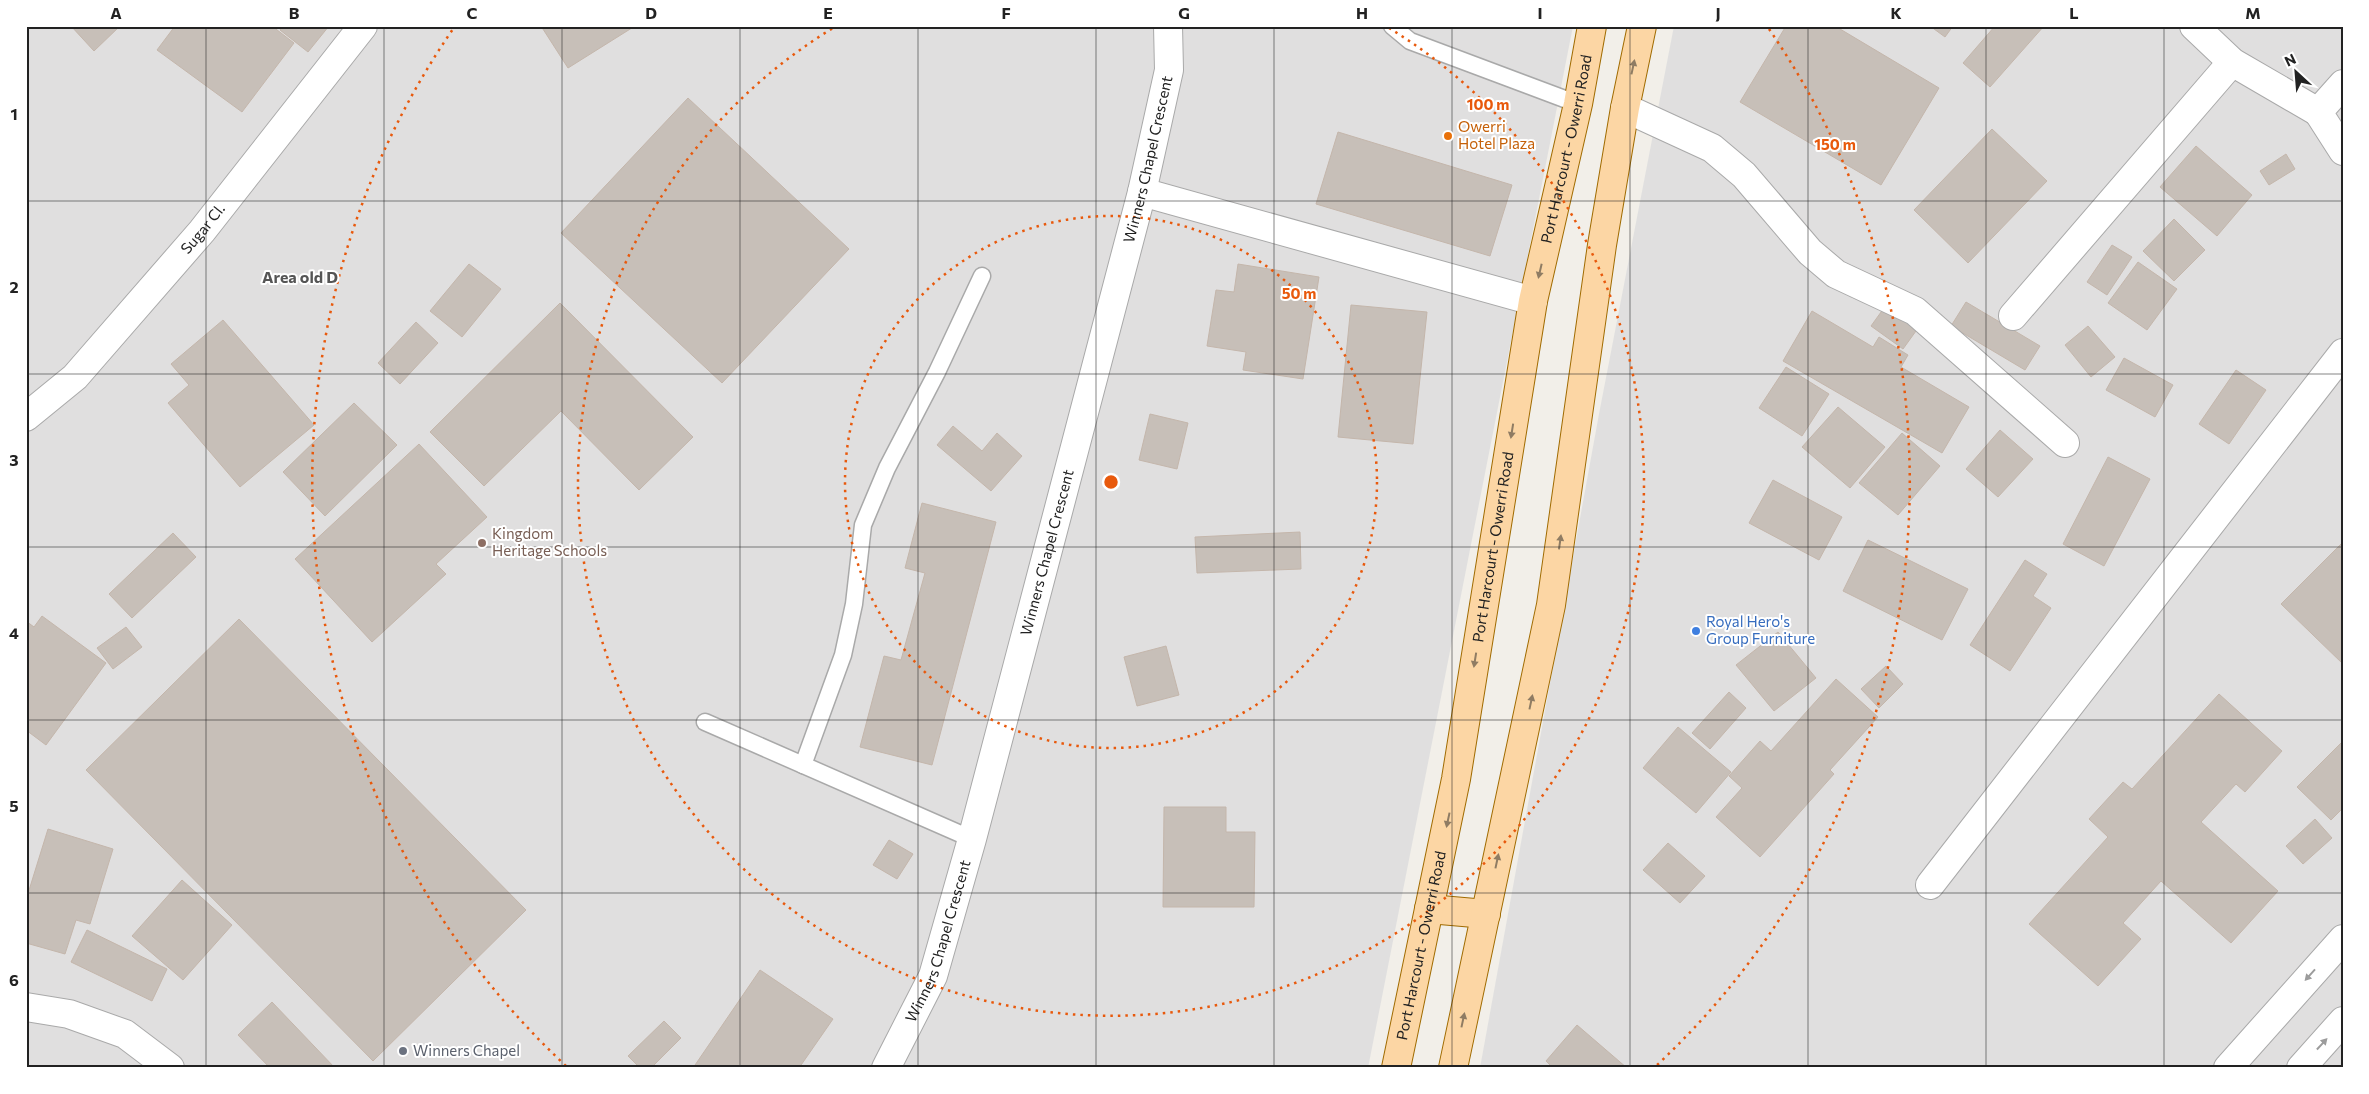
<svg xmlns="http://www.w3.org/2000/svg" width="2369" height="1094" viewBox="0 0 2369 1094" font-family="Commissioner,sans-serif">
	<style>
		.residential { fill: #e0dfdf }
		.building { fill: #c7bfb8; stroke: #c4b6ab }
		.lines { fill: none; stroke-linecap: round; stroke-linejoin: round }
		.service-casing { stroke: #a9a9a9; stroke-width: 19 }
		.minor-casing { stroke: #a9a9a9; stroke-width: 30 }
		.primary-casing { stroke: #a06b00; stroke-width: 30 }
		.service { stroke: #fff; stroke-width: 16 }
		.minor { stroke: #fff; stroke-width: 28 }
		.primary { stroke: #fcd6a4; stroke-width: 28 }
		.oneway { fill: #8f7c63 }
		.oneway2 { fill: #9c9c9c }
		.grid { fill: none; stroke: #222; stroke-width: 1; stroke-opacity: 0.55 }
		.ring { fill: none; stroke: #e8590c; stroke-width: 2.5; stroke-dasharray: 2.5 5 }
		.food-dot { fill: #e8710a; stroke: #fff; stroke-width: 2 }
		.education-dot { fill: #8d6e63; stroke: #fff; stroke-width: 2 }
		.shop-dot { fill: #3f7fe0; stroke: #fff; stroke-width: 2 }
		.worship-dot { fill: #6b7280; stroke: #fff; stroke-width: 2 }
		.labels { text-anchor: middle; stroke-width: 4; stroke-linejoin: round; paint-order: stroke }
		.food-label { font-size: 15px; fill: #c56008; stroke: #fff; text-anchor: start }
		.street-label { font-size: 15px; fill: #222; stroke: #fff }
		.education-label { font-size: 15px; fill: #785e54; stroke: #fff; text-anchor: start }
		.shop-label { font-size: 15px; fill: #366cbe; stroke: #fff; text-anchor: start }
		.worship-label { font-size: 15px; fill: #5b616d; stroke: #fff; text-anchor: start }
		.neighbourhood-label { font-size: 16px; font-weight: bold; fill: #555; stroke: #fff }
		.centre { fill: #e8590c; stroke: #fff; stroke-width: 2.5 }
		.ring-label { font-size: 15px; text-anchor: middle; font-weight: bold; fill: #e8590c; stroke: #fff; stroke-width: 4; stroke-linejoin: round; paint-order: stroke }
		.neatline { fill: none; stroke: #222; stroke-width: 2 }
		.grid-label { font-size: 16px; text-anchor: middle; font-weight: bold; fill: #222 }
	</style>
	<rect width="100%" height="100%" fill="#f2efe9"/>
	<g class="residential">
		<path d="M26 26H1573L1368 1068H26Z"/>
		<path d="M1674 26H2343V1068H1480L1599 414Z"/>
	</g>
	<g class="building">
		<path d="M71 26H120L94 51Z"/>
		<path d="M175 26H272L294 43 242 112 157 50Z"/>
		<path d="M283 26H329L308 52 280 30Z"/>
		<path d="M541 26H635L568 68Z"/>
		<path d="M1786 26H1835L1939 88 1881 185 1740 102Z"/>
		<path d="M1930 26H1953L1945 37Z"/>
		<path d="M1995 26H2044L1990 87 1963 63Z"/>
		<path d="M688 98 849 249 722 383 561 233Z"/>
		<path d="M1992 129 2047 181 1968 263 1914 210Z"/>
		<path d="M1338 132 1512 185 1490 256 1316 204Z"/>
		<path d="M2196 146 2252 195 2217 236 2160 187Z"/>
		<path d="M2286 154 2295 169 2269 185 2260 171Z"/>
		<path d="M2174 219 2205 250 2174 281 2143 251Z"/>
		<path d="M2112 245 2132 257 2107 295 2087 282Z"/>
		<path d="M2138 262 2177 289 2147 330 2108 303Z"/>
		<path d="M469 264 501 289 462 337 430 311Z"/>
		<path d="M1238 264 1319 277 1303 379 1243 370 1246 352 1207 346 1216 290 1234 292Z"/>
		<path d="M1889 301 1921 324 1903 349 1871 326Z"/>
		<path d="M1966 302 2040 346 2025 370 1951 326Z"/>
		<path d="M560 303 693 437 639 490 561 411 484 486 430 432Z"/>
		<path d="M1351 305 1427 312 1413 444 1338 437Z"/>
		<path d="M1812 311 1873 347 1879 337 1908 355 1901 367 1969 407 1942 453 1783 361Z"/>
		<path d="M223 320 314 425 240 487 168 403 189 385 171 364Z"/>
		<path d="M416 322 438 343 400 384 378 363Z"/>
		<path d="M2088 326 2115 357 2091 377 2065 345Z"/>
		<path d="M2124 358 2173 385 2155 417 2106 390Z"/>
		<path d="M1786 367 1829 394 1802 436 1759 408Z"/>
		<path d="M2236 370 2266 390 2229 444 2199 424Z"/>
		<path d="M354 403 397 445 325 516 283 472Z"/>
		<path d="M1838 407 1885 447 1850 488 1802 447Z"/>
		<path d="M1150 414 1188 423 1177 469 1139 460Z"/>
		<path d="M953 426 982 451 997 433 1022 456 991 491 937 445Z"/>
		<path d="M2000 430 2033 459 1998 497 1966 469Z"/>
		<path d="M1902 433 1940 466 1898 515 1859 483Z"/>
		<path d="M419 444 487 517 436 564 446 574 372 642 295 559Z"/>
		<path d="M2108 457 2150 479 2104 566 2063 544Z"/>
		<path d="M1773 480 1842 517 1819 560 1749 523Z"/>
		<path d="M922 503 996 522 932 765 860 747 884 656 901 660 925 573 905 568Z"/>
		<path d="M1300 532 1301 569 1197 573 1195 537Z"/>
		<path d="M173 533 196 557 132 618 109 594Z"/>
		<path d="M1868 540 1968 589 1942 640 1843 591Z"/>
		<path d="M2343 542V664L2281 604Z"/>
		<path d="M2025 560 2047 574 2033 596 2051 608 2010 671 1970 645Z"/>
		<path d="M42 616 106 663 46 745 26 730V621L34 627Z"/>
		<path d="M239 619 526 910 373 1061 86 770Z"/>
		<path d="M126 627 142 647 113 669 97 648Z"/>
		<path d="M1778 632 1816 678 1774 711 1736 665Z"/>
		<path d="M1166 646 1179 695 1137 706 1124 657Z"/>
		<path d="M1886 666 1903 684 1879 708 1861 689Z"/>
		<path d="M1836 679 1878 717 1830 770 1834 774 1760 857 1716 817 1742 788 1729 776 1760 741 1771 751Z"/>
		<path d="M1729 692 1746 708 1710 749 1692 733Z"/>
		<path d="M2219 694 2282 751 2245 792 2236 784 2201 822 2278 891 2231 943 2161 881 2123 923 2141 939 2098 986 2029 924 2108 837 2089 819 2123 782 2132 789Z"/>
		<path d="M1678 727 1731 772 1696 813 1643 768Z"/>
		<path d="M2343 741V808L2331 820 2297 787Z"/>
		<path d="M1164 807H1226V832H1255L1254 907H1163Z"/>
		<path d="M2315 819 2332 838 2303 864 2286 846Z"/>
		<path d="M48 829 113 849 90 924 76 920 65 954 26 943V900Z"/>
		<path d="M889 840 913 854 897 879 873 865Z"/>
		<path d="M1668 843 1705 876 1680 903 1643 870Z"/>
		<path d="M182 880 232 925 183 980 132 936Z"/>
		<path d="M87 930 167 969 152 1001 71 962Z"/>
		<path d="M760 970 833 1019 799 1068H693Z"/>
		<path d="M272 1002 335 1068H270L238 1035Z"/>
		<path d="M664 1021 681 1038 651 1068H640L628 1056Z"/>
		<path d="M1577 1025 1627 1068H1553L1546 1061Z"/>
	</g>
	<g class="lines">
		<g class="service-casing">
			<g id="service">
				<path d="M1392 26 1410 41 1578 104"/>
				<path d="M705 722 972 839"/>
				<path d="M803 765 843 655 854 604 863 525 887 468 937 372 982 276"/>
			</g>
		</g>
		<g class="minor-casing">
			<g id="minor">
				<path d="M2194 26 2232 62 2318 112"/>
				<path d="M2343 84 2318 112 2343 151"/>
				<path d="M1625 108 1712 148 1744 175 1810 252 1836 274 1915 311 2065 443"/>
				<path d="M1142 192 1533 301"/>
				<path d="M2013 316 2232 62"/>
				<path id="s1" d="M26 417 75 377 202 231 363 26"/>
				<path d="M1930 885 2343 353"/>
				<path d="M26 1007 69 1014 125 1034 170 1068"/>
				<path id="s2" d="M886 1068 933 976 972 839 1142 192 1169 70 1168 26"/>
				<path d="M2228 1068 2343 939"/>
				<path d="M2301 1068 2343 1021"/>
			</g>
		</g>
		<g class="primary-casing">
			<g id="primary">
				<path d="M1429 909 1486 914"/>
				<path id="s3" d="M1396 1068 1456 779 1533 301 1578 104 1592 26"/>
				<path d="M1453 1068 1551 605 1602 245 1625 108 1642 26"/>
			</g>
		</g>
		<use href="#service" class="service"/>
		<use href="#minor" class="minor"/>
		<use href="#primary" class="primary"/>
	</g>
	<defs><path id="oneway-solid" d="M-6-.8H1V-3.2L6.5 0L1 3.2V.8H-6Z" transform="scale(1.25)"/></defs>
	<g class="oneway">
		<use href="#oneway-solid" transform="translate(1633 67) rotate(-78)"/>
		<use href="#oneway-solid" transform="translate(1540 271) rotate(103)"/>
		<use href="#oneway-solid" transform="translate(1512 431) rotate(99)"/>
		<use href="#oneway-solid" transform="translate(1560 542) rotate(-82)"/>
		<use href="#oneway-solid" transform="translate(1475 660) rotate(99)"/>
		<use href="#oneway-solid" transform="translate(1531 702) rotate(-78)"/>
		<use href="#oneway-solid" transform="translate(1448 820) rotate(102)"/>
		<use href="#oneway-solid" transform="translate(1497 861) rotate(-78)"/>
		<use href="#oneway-solid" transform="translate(1463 1020) rotate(-78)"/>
	</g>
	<g class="oneway2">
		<use href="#oneway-solid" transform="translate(2310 975) rotate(132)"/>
		<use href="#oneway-solid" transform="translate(2322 1044) rotate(-47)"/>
	</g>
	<path class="grid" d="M206 26V1068M384 26V1068M562 26V1068M740 26V1068M918 26V1068M1096 26V1068M1274 26V1068M1452 26V1068M1630 26V1068M1808 26V1068M1986 26V1068M2164 26V1068M26 201H2343M26 374H2343M26 547H2343M26 720H2343M26 893H2343"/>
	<g class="ring">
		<circle cx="1111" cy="482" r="266"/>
		<path d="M1389 28A533 533 0 1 1 833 28"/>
		<path d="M566 1066A799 799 0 0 1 453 29M1769 29A799 799 0 0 1 1656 1066"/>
	</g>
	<circle class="food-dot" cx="1448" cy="136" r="5"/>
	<circle class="education-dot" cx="482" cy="543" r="5"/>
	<circle class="shop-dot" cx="1696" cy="631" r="5"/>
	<circle class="worship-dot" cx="403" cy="1051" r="5"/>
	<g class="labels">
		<g class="food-label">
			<text x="1458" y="132">Owerri<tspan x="1458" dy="17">Hotel Plaza</tspan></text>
		</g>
		<g class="street-label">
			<text dy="5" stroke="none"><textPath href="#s3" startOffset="935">Port Harcourt - Owerri Road</textPath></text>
			<text dy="5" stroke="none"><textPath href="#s2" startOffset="948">Winners Chapel Crescent</textPath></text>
			<text dy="5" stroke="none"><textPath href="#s1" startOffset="259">Sugar Cl.</textPath></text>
			<text dy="5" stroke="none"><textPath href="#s3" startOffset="530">Port Harcourt - Owerri Road</textPath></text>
			<text dy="5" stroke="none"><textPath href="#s2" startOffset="542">Winners Chapel Crescent</textPath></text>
			<text dy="5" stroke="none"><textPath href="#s2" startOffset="138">Winners Chapel Crescent</textPath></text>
			<text dy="5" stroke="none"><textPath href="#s3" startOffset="125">Port Harcourt - Owerri Road</textPath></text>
		</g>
		<g class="education-label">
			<text x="492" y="539">Kingdom<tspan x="492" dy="17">Heritage Schools</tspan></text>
		</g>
		<g class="shop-label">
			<text x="1706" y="627">Royal Hero's<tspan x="1706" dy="17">Group Furniture</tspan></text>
		</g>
		<g class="worship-label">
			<text x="413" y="1056">Winners Chapel</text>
		</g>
		<g class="neighbourhood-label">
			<text x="300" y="283">Area old D</text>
		</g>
	</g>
	<circle cx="1111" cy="482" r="8" class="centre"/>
	<g class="ring-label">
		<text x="1488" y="110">100 m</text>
		<text x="1835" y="150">150 m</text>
		<text x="1299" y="299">50 m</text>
	</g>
	<rect width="2369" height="1094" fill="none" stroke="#ffffff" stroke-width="55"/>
	<g transform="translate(2296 72) rotate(334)" stroke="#ffffff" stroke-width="4" paint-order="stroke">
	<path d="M0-4L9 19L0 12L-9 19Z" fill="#222222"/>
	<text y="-8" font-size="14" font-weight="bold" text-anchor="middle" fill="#222222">N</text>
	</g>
	<rect x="28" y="28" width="2314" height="1038" class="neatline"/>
	<g class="grid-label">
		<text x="116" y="19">A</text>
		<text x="294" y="19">B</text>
		<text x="472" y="19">C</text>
		<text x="651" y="19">D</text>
		<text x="828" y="19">E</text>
		<text x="1006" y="19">F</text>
		<text x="1184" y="19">G</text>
		<text x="1362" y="19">H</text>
		<text x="1540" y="19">I</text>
		<text x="1718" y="19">J</text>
		<text x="1896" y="19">K</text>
		<text x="2074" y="19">L</text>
		<text x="2253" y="19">M</text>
		<text x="14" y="120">1</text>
		<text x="14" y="293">2</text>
		<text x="14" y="466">3</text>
		<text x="14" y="639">4</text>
		<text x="14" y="812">5</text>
		<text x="14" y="986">6</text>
	</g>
</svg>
